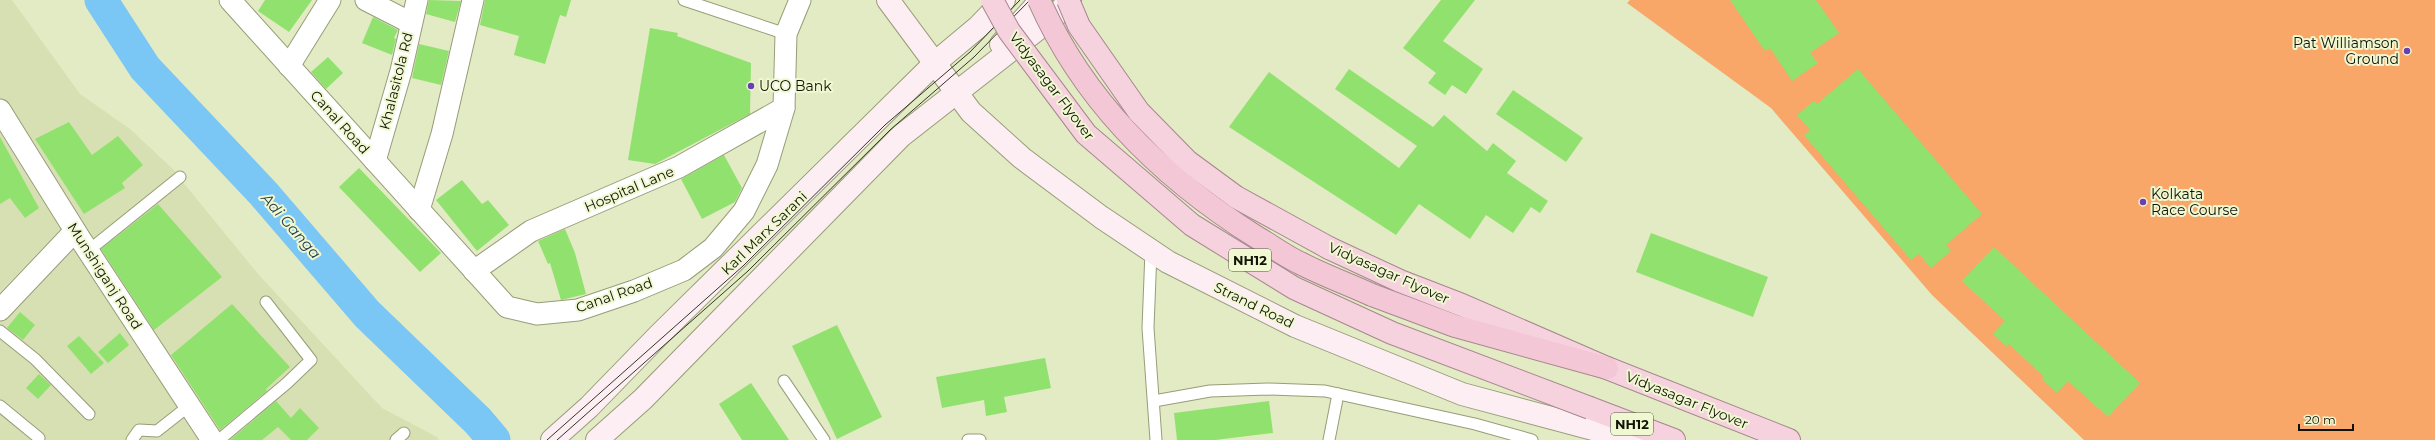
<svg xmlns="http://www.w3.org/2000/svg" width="2435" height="440" viewBox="0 0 2435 440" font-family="Montserrat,sans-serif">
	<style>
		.built { fill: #d7e0b2 }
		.green { fill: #f8a769 }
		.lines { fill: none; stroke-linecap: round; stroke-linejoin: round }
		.river { stroke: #7ac6f5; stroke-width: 33 }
		.building { fill: #91e16f }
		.service-casing { stroke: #969d78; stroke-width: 13 }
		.minor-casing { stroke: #969d78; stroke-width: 23 }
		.secondary-casing { stroke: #969d78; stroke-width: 24 }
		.trunk-casing { stroke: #a5888d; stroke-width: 24 }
		.motorway-casing { stroke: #a5888d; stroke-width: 24 }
		.service { stroke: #fff; stroke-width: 11 }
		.minor { stroke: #fff; stroke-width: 21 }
		.secondary { stroke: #fceef3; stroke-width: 22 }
		.trunk { stroke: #f6d2de; stroke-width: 22 }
		.motorway { stroke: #f4c7d6; stroke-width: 22 }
		.tram { stroke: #323524; stroke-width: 1 }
		.trunk-bridge-casing { stroke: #a5888d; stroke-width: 24; stroke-linecap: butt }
		.motorway-bridge-casing { stroke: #a5888d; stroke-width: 24; stroke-linecap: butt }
		.trunk-bridge { stroke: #f6d2de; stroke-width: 22 }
		.motorway-bridge { stroke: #f4c7d6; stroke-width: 22 }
		.poi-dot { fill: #6c3db5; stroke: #f0f8d1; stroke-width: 1.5 }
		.labels { text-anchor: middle; stroke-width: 4; stroke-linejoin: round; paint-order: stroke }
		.shield { fill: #f0f8d1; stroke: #545843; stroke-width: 1 }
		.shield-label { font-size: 13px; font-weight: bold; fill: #111306 }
		.poi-label { font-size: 14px; fill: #111306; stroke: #f0f8d1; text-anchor: start }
		.street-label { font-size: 14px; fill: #111306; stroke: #f0f8d1 }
		.water-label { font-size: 15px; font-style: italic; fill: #263e4d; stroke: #f0f8d1 }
	</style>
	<rect width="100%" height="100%" fill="#e3ebc4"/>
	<g class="built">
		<path d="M0 0H12L80 94 130 129 176 172 89 244 0 99Z"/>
		<path d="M0 119 63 227 0 292Z"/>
		<path d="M182 181 258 274 382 408 437 437 439 440H216L91 248Z"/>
		<path d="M74 240 207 440H0V320Z"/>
	</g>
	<path class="green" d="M1630 0H2435V440H2084L1932 295 1771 108 1627 3Z"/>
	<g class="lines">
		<path class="river" d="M101 0 145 68 263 193 367 314 478 421 494 440"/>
	</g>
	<g class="building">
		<path d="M265 0H312L289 32 258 11Z"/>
		<path d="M429 0 461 1 455 22 426 14Z"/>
		<path d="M485 0H571L566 17 560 15 545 64 514 55 519 36 480 25Z"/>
		<path d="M1441 0H1475L1443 41 1483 69 1466 94 1452 85 1445 95 1428 83 1436 73 1403 48Z"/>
		<path d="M1730 0H1816L1839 33 1810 53 1818 63 1792 81 1770 48 1765 51Z"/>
		<path d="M373 17 398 30 394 38 396 39 392 55 362 43Z"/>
		<path d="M650 28 678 33 677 36 751 63 750 114 655 164 628 160Z"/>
		<path d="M419 44 449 51 441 85 412 78Z"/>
		<path d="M328 57 343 73 326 89 311 72Z"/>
		<path d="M1349 69 1433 127 1444 115 1487 151 1493 143 1516 161 1507 173 1548 201 1540 213 1531 207 1513 233 1486 215 1470 239 1419 204 1396 235 1229 127 1269 72 1399 168 1417 146 1335 89Z"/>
		<path d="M1858 69 1982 214 1946 245 1951 251 1931 268 1919 254 1911 260 1804 135 1810 130 1797 115 1814 101 1817 104Z"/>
		<path d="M1513 90 1583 138 1566 162 1496 114Z"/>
		<path d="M69 122 92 155 118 136 143 165 122 183 125 188 84 214 35 139Z"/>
		<path d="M0 137 39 208 25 218 10 198 0 204Z"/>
		<path d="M724 155 742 188 735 202 702 219 681 179Z"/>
		<path d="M359 168 441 253 420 272 339 187Z"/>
		<path d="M462 180 482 204 488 200 509 225 477 251 436 200Z"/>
		<path d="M158 204 222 277 154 330 101 249Z"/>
		<path d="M565 229 575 253 586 294 561 300 550 263 548 264 538 241Z"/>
		<path d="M1651 233 1768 277 1753 317 1636 272Z"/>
		<path d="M1994 247 2140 383 2108 417 2068 381 2057 393 2042 379 2044 377 2009 344 2007 347 1993 334 2005 321 1962 281Z"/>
		<path d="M232 304 290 367 266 389 267 391 220 430 171 355Z"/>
		<path d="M20 312 35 325 23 340 7 328Z"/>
		<path d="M837 325 882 417 837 439 792 346Z"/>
		<path d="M120 333 129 345 108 363 98 352Z"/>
		<path d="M79 336 104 363 91 374 67 346Z"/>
		<path d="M1045 358 1051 388 1004 397 1007 412 986 416 984 400 942 408 936 377Z"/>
		<path d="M39 374 51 385 38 399 26 388Z"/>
		<path d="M751 383 789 440H742L719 404Z"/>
		<path d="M276 401 291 418 300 408 319 428 307 440H291L278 427 262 440H230Z"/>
		<path d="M1269 401 1273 433 1215 440H1177L1174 413Z"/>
	</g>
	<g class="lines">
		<g class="service-casing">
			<g id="service">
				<path d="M684 0 786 34"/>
				<path d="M88 251 180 177"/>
				<path d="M1151 251 1148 328 1156 440"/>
				<path d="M0 331 35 359 89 414"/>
				<path d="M784 381 824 440"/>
				<path d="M1154 401 1210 391 1268 389 1325 391 1475 424 1532 440"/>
				<path d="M0 406 39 438"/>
				<path d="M132 440 139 430 157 431 190 405"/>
				<path d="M219 440 287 383 311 360 266 302"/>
				<path d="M396 440 404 433"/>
				<path d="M968 440H980"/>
				<path d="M1329 440 1338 394"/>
			</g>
		</g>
		<g class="minor-casing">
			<g id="minor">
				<path d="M230 0 507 307 537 314 578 310 634 291 684 270 713 248 744 211 767 165 784 108 786 34 800 0"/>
				<path d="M366 0 411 23"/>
				<path d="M289 66 330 0"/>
				<path d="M0 110 79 237 212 440"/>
				<path d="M375 161 401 71 417 0"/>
				<path d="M419 210 442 134 473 0"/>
				<path d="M474 271 531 231 679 167 784 108"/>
				<path d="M0 310 75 231"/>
			</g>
		</g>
		<g class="secondary-casing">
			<g id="secondary">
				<path d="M888 0 971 112 1022 158 1101 217 1168 262 1295 326 1462 394 1634 440"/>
				<path d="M1001 44 1041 0"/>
				<path d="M552 440 589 407 659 335 936 62 978 27 1004 0"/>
				<path d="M597 440 643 399 901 136 1057 14 1070 0"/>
			</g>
		</g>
		<g class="trunk-casing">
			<g id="trunk">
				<path d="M1329 248 1400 281 1462 305 1607 368 1789 440"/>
				<path d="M1590 408 1674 440"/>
			</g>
		</g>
		<g class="motorway-casing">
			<path id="motorway" d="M1372 295 1455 326 1607 368"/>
		</g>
		<use href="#service" class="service"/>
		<use href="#minor" class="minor"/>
		<use href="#secondary" class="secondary"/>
		<use href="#trunk" class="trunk"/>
		<use href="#motorway" class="motorway"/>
		<g class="tram">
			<path d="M547 440 743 266 885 125 970 52 1020 0"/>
			<path d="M557 440 748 271 890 130 974 57 1030 0"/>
		</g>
		<g class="trunk-bridge-casing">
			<g id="trunk-bridge">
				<path d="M992 0 1009 31 1086 134 1192 225 1294 288 1392 333 1590 408"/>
				<path d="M1068 0 1079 26 1139 112 1187 161 1236 197 1329 248"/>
			</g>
		</g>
		<g class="motorway-bridge-casing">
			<path id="motorway-bridge" d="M1039 0C1084 102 1165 180 1258 238 1272 246 1285 256 1300 263 1323 275 1348 284 1372 295"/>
		</g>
		<use href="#trunk-bridge" class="trunk-bridge"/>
		<use href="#motorway-bridge" class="motorway-bridge"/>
	</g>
	<g class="poi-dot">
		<circle cx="2407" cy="51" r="4"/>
		<circle cx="751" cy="86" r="4"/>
		<circle cx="2143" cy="202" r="4"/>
	</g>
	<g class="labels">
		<g class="shield">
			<rect x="1229" y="249" width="42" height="22" rx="3"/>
			<rect x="1611" y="413" width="42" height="22" rx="3"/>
		</g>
		<g class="shield-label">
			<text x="1250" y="265">NH12</text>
			<text x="1632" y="429">NH12</text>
		</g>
		<g class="poi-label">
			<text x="2399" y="48" text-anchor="end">Pat Williamson<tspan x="2399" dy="16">Ground</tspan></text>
			<text x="759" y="91">UCO Bank</text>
			<text x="2151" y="199">Kolkata<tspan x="2151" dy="16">Race Course</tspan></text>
		</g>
		<g class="street-label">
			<text transform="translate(396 81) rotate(-76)" y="5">Khalasitola Rd</text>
			<text transform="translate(1052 86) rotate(53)" y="5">Vidyasagar Flyover</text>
			<text transform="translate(340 122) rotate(48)" y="5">Canal Road</text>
			<text transform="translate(629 189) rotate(-23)" y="5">Hospital Lane</text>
			<text transform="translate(764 233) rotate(-44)" y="5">Karl Marx Sarani</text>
			<text transform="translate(1389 273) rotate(24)" y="5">Vidyasagar Flyover</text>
			<text transform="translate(105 276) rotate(57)" y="5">Munshiganj Road</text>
			<text transform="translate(614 295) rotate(-19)" y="5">Canal Road</text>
			<text transform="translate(1254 305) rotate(26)" y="5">Strand Road</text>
			<text transform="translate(1687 400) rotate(22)" y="5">Vidyasagar Flyover</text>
		</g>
		<g class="water-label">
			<text transform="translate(291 226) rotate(49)" y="5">Adi Ganga</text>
		</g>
	</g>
	<path d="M2299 424v6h54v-6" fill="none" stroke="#111306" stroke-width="2"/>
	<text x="2305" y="424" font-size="12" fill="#111306" stroke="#f0f8d1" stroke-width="3" paint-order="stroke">20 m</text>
</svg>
